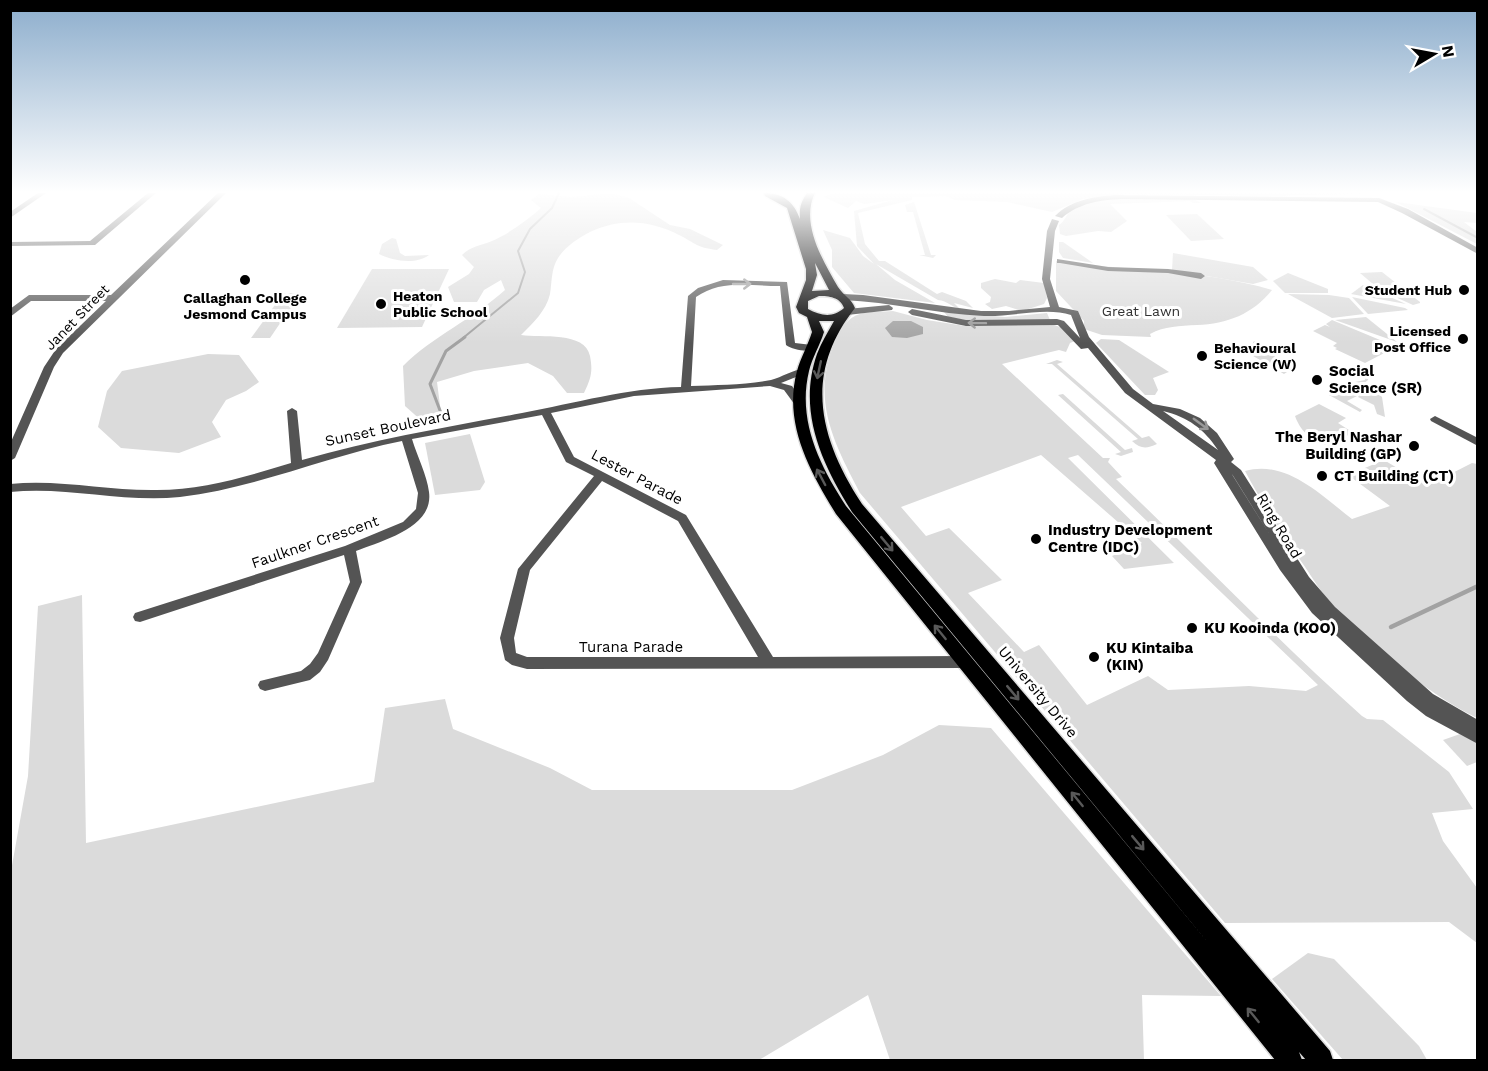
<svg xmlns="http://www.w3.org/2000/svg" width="1488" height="1071" viewBox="0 0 1488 1071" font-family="'Work Sans',sans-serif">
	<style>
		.green { fill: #dbdbdb; fill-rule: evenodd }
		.water { fill: #a2a2a2 }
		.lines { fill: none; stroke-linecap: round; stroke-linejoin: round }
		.stream-far2 { stroke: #a2a2a2; stroke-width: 2 }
		.stream-far1 { stroke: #a2a2a2; stroke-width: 3 }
		.stream { stroke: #a2a2a2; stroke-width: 4.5 }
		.major-casing { stroke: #dbdbdb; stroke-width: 3 }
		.minor { fill: #545454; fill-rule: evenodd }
		.major { fill: #000; fill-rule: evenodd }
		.oneway { stroke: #989898 }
		.oneway2 { stroke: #595959 }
		.poi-dot { fill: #000; stroke: #fff; stroke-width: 2 }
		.labels { text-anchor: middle; stroke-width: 6; stroke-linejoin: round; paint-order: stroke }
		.far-poi-label { font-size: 14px; font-weight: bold; fill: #000; stroke: #fff; text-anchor: end }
		.far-park-label { font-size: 14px; fill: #323232; stroke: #fff }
		.far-street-label { font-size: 14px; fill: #000; stroke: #fff }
		.poi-label { font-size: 15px; font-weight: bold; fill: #000; stroke: #fff; text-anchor: start }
		.street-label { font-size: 15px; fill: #000; stroke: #fff }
	</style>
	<rect width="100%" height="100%" fill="#fff"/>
	<g class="green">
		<path d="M611 193 629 198 670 225 690 229 723 245 717 250C695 247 697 244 679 235 650 220 620 218 590 232 578 238 565 247 558 258 551 269 552 282 550 294 546 311 533 323 521 335 541 338 585 331 590 356 593 372 591 378 584 393H567L553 376 528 363 474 371 437 382 441 413 423 422 405 406 403 366C433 336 473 319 505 290L501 280 484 290 477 302H454L448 287 469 274 474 267 462 255C471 246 480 246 492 241 510 233 526 221 541 208L531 200 539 194 571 197Z"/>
		<path d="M833 193H1391L1266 196 1127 194 1083 199 1052 212 1007 202 954 200 946 196 912 197V200L858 213 865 244 879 261H885L937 294 942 292 966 301 973 308 954 303 959 308C951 307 948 301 938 300L876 264 895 280 935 303 854 293 832 267V250L823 230 850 238 863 256 874 264 857 246 854 211 893 200 864 204 856 201 848 208 824 197Z"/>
		<path d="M1139 198 1193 199 1201 203H1193L1190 201 1110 204 1127 221 1111 232 1098 231 1066 236 1060 234 1059 225C1065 221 1066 215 1071 210 1085 199 1122 199 1139 198Z"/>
		<path d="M914 202 931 255H936L933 258 919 255H925L913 212H907L905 205Z"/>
		<path d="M1396 202 1477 213V223L1464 222 1477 232V244Z"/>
		<path d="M1197 214 1224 239 1191 241 1166 215Z"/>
		<path d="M392 238 396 239 400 253 405 256 429 255C416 265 393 261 379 254L382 244Z"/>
		<path d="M1059 242H1063L1093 263 1063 258 1059 252Z"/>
		<path d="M1173 253 1253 267 1268 280 1253 284 1172 270Z"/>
		<path d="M1056 261C1127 271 1203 269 1272 290 1253 314 1227 324 1197 325 1179 326 1165 326 1150 334L1151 337 1102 335 1084 329V321L1056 291Z"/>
		<path d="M372 269H449L422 327 337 328Z"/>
		<path d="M1382 272 1420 302V303L1413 305 1380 290 1360 273Z"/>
		<path d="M1288 273 1328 289V293H1285L1273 281Z"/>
		<path d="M995 279 1016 283 1020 280 1044 283 1047 298 1044 304 1022 311 1006 306 992 309 985 304 990 302 991 297 981 288V283Z"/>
		<path d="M1363 285 1406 304 1351 294Z"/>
		<path d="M284 293H302L287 313H269Z"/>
		<path d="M1288 294 1329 295 1349 298 1364 314 1332 318Z"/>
		<path d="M1352 297 1405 308 1408 310 1368 314Z"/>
		<path d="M893 311 927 320 965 326 1054 325 1063 328 1075 341 1070 343 1066 352 1059 350 1002 364 1103 458H1110L1108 462 1122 477 1116 479C1198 557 1277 640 1362 716L1367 719 1383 720 1449 772 1473 809 1432 813 1443 841 1477 888V943L1449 922 1225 923 860 493C833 441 810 398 836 340 841 328 848 317 860 314 870 311 883 312 893 311ZM1041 455 1142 543 1112 556 1124 569 1174 563 1068 458 1078 455 1318 685 1306 691 1249 686 1168 690 1148 676 1087 705 1039 645 1024 652 968 593 1002 580 949 528 926 536 901 507Z"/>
		<path d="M944 312 1005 317 1047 313 1050 320H965L948 317Z"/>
		<path d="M267 316H285L270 338H251Z"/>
		<path d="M1366 317 1397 342 1335 320Z"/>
		<path d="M1332 320 1392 345 1388 348 1392 349 1365 363 1335 349 1337 348 1333 346 1337 343 1313 331 1325 325 1330 327 1326 324Z"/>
		<path d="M1101 339 1119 340 1169 372 1153 378 1158 390 1155 395H1145L1096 343Z"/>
		<path d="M1254 341 1289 366 1290 370 1284 374 1248 353 1252 352 1250 348Z"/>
		<path d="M208 354 239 355 259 382 246 391 226 400 212 422 221 437 179 453 121 448 98 427 107 391 122 371Z"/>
		<path d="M1057 360 1063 362 1057 364 1142 438 1149 436 1157 444C1146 449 1141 449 1132 441L1138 439 1052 364H1046Z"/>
		<path d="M1366 370 1369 375 1368 380 1353 392 1352 394 1357 396 1347 401 1362 410 1360 412 1329 395 1334 391 1353 389 1355 382 1365 380 1364 374Z"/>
		<path d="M1373 389 1382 397 1385 417 1377 414 1374 405 1358 397 1361 393 1366 396Z"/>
		<path d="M1063 394 1125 450 1132 448 1133 452 1121 456 1115 454 1121 452 1058 395Z"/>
		<path d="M1319 404 1346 418 1338 423 1352 432 1332 447C1314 441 1302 435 1295 416Z"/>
		<path d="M470 434 485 482 480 490 435 495 425 443Z"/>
		<path d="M1384 460 1427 486 1472 463 1477 464V718C1423 691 1364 642 1324 595 1315 583 1307 569 1298 557 1279 529 1261 501 1245 471 1286 459 1322 496 1352 519L1390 506 1348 475Z"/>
		<path d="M82 595 86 843 374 782 385 708 445 699 453 729 550 768 592 790H792L883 755 939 725 991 728 1221 996 1142 995 1144 1060H890L868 995 759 1060H11V871L28 776 38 606Z"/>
		<path d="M1460 734 1477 742V762L1467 766 1443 740Z"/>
		<path d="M1308 953 1334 959 1419 1046 1427 1060H1343L1272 979Z"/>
	</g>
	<path class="water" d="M893 321H911L923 327V334L907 338 892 337 885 328Z"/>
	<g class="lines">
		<g class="stream-far2">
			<path d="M1424 209 1478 238"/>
			<path d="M463 338 518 293 525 272 518 251 530 229 552 208 559 193"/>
		</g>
		<path class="stream-far1" d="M444 421 430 384 446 351 465 337"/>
		<path class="stream" d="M1391 627 1478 586"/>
		<g class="major-casing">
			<path id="major" d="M764 193C783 193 794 202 800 219 799 208 801 202 807 193H815C800 223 823 261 838 287 844 296 851 298 855 308 803 374 819 438 862 504L1330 1051 1333 1060H1306L1299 1052 1302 1060H1275L836 514C809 470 783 423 797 371 801 357 808 345 812 332L807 317 799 313 796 307 806 280V269L787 208 765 196ZM815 263 829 290 812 291 817 275ZM819 296C829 296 840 297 844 308 833 318 821 316 808 309V301ZM819 321H834C828 332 821 343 817 354 797 411 822 464 852 512L1215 951 846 506C820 466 797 421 809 371 812 358 820 345 824 332Z"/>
		</g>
		<g class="minor">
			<path d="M38 193H46L10 218V212Z"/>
			<path d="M148 193H156L95 245 10 246V242L90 241Z"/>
			<path d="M218 193H226L63 353 54 367 15 458 10 461V444L44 367 56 349 106 301H31L10 317V309L29 295H111Z"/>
			<path d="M1114 195 1379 198 1408 209 1478 248V254L1402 213 1378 202 1122 199C1100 200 1079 203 1062 218L1055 216C1071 200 1093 197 1114 195Z"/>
			<path d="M1052 219 1059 221 1055 231 1050 279 1059 307 1078 311 1089 337 1133 389 1153 404 1180 409 1200 418 1217 433 1234 459 1231 462 1241 470 1309 577 1335 607 1433 694 1478 720V744L1426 716 1407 701 1312 613 1280 570 1214 463 1216 460 1125 393 1088 348 1081 349 1058 325 966 326 912 315 908 312 912 309 966 320 1057 319 1064 321 1080 338 1071 315C1046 307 1011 317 984 316 937 314 891 302 843 300L839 297 843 294 863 295 981 311H1009L1050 307 1042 279 1047 231ZM1163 411C1188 417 1204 429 1218 450ZM1232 474 1233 476 1275 543Z"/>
			<path d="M1057 259 1108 267 1168 269 1201 273 1205 276 1201 279 1168 273 1108 271 1060 263H1057Z"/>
			<path d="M723 280 787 282 795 343 812 345 817 348C810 353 793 350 786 345L780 286C751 286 721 279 696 297L691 386C717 385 745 385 771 380 782 377 796 368 806 369V373L781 383 792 386 804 403 803 405H795L784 390 770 386 634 396 551 413 574 457 686 515 773 657 965 656 970 658 972 662 970 666 965 668 527 669 512 665 505 660 500 638 518 569 594 476 566 462 542 415 412 439C417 456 427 475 429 492 434 528 381 541 356 551L362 582 328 660 320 672 310 680 265 691 260 689 258 685 260 681 301 671 310 664 318 653 350 582 344 555 140 622 135 621 133 617 135 613 345 546 403 522 416 509 418 493 402 441C327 456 256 488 180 497 123 503 67 486 10 492V484C60 479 108 491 157 490 203 490 248 476 291 463L287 411 292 408 297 411 302 460C375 439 448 427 522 413 576 403 627 388 681 387L688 296 698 288ZM602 481 678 521 758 657H527L516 653 514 638 530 570Z"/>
			<path d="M889 305 893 308 892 310 847 315 843 312 847 309Z"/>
			<path d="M1435 416 1478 438V446L1431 421 1430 419Z"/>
		</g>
		<use href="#major" class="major"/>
	</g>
	<defs><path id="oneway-shaft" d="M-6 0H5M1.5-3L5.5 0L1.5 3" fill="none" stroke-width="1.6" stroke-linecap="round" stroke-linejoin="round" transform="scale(1.5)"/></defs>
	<g class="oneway">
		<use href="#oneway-shaft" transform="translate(742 284)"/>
		<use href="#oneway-shaft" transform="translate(977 323) rotate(-179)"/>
		<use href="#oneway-shaft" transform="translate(1201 424) rotate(36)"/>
	</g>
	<g class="oneway2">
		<use href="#oneway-shaft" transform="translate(819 370) rotate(102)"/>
		<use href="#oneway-shaft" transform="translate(821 477) rotate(-118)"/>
		<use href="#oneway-shaft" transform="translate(887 544) rotate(50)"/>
		<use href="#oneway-shaft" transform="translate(940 632) rotate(-129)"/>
		<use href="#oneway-shaft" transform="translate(1013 693) rotate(50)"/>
		<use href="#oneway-shaft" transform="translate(1077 799) rotate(-129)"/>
		<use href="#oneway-shaft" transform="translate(1138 843) rotate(50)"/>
		<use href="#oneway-shaft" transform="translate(1253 1015) rotate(-129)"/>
	</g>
	<linearGradient id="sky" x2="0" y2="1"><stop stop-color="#8cadcc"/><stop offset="0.56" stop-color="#fff"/><stop offset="1" stop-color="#fff" stop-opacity="0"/></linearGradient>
	<rect width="1488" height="343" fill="url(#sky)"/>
	<g class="poi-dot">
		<circle cx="245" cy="280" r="6"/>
		<circle cx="1464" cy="290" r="6"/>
		<circle cx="381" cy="304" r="6"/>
		<circle cx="1463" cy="339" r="6"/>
		<circle cx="1202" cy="356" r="6"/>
		<circle cx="1317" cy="380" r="6"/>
		<circle cx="1414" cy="446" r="6"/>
		<circle cx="1322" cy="476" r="6"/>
		<circle cx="1036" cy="539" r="6"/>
		<circle cx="1192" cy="628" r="6"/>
		<circle cx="1094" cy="657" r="6"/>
	</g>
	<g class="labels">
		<g class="far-poi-label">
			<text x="1452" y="295">Student Hub</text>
			<text x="393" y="301" text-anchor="start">Heaton<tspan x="393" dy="16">Public School</tspan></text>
			<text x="245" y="303" text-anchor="middle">Callaghan College<tspan x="245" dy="16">Jesmond Campus</tspan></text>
			<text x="1451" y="336">Licensed<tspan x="1451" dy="16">Post Office</tspan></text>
			<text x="1214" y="353" text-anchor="start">Behavioural<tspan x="1214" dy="16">Science (W)</tspan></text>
		</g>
		<g class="far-park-label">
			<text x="1141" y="316">Great Lawn</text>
		</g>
		<g class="far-street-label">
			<text transform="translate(77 317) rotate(-46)" y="5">Janet Street</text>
		</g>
		<g class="poi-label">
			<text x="1329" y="376">Social<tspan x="1329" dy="17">Science (SR)</tspan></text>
			<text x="1402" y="442" text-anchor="end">The Beryl Nashar<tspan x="1402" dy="17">Building (GP)</tspan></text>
			<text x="1334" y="481">CT Building (CT)</text>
			<text x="1048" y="535">Industry Development<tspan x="1048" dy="17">Centre (IDC)</tspan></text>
			<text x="1204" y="633">KU Kooinda (KOO)</text>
			<text x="1106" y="653">KU Kintaiba<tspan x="1106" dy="17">(KIN)</tspan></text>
		</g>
		<g class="street-label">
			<text transform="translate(388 428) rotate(-12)" y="5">Sunset Boulevard</text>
			<text transform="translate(637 477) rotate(28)" y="5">Lester Parade</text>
			<text transform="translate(1279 526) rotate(59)" y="5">Ring Road</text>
			<text transform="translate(315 542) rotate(-19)" y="5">Faulkner Crescent</text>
			<text x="631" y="652">Turana Parade</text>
			<text transform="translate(1038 692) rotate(50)" y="5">University Drive</text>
		</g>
	</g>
	<rect width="1488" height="1071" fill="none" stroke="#000000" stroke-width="24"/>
	<g transform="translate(1434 54) rotate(80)" stroke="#ffffff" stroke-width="4.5" paint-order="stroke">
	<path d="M0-4.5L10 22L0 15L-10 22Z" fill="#000000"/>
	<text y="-9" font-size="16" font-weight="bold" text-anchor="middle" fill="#000000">N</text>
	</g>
</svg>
